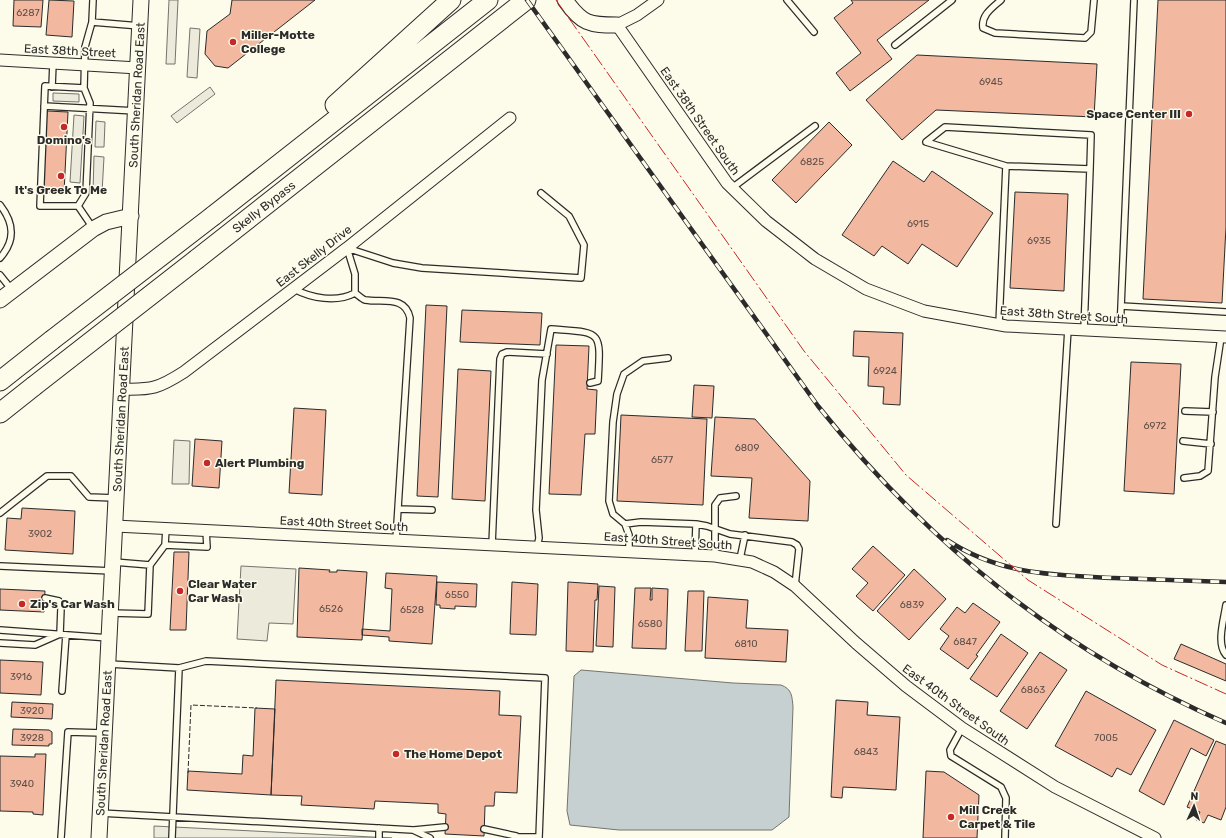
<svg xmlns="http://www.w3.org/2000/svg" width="1226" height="838" font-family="Rubik,sans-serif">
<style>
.parking{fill:#eceadb;stroke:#74746e}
.water{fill:#c7d0d0;stroke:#74746e}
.building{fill:#f2b8a0;stroke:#2b2b2b}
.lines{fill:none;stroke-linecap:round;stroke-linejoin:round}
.lane-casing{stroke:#2b2b2b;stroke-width:8}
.street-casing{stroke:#2b2b2b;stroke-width:13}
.secondary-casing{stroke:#2b2b2b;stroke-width:17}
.highway-casing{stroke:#2b2b2b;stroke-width:21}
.lane{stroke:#fdfbea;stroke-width:5.5}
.street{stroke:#fdfbea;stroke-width:11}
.secondary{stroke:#fdfbea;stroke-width:15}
.highway{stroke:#fdfbea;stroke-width:19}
.rail-casing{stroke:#2b2b2b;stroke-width:4.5}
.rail{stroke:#fdfbea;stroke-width:3;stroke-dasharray:9;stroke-linecap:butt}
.highway-bridge-casing{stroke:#2b2b2b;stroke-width:21;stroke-linecap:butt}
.highway-bridge{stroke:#fdfbea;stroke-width:19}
.fence{stroke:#2b2b2b;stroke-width:1;stroke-dasharray:5 2;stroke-linecap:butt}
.power{stroke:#c62828;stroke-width:1;stroke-dasharray:14 3 2 3;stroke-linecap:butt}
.poi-dot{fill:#c62828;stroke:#fdfbea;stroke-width:1.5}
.labels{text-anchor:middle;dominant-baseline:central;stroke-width:3;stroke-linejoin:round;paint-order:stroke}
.number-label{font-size:10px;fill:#5d4e48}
.poi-label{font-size:12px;font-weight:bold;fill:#2b2b2b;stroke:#fdfbea;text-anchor:start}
.street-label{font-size:12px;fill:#2b2b2b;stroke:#fdfbea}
</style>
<rect width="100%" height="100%" fill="#fdfbea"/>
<!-- parking -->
<path class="parking" d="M169,0H178L175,64H166Z
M190,28L200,29L197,78L187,77Z
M210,87L215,94L177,123L171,116Z
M53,93L79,94V102L53,101Z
M74,115L84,116L80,183L70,182Z
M96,121L105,122L104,147H95Z
M94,156L104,157L102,193H93Z
M174,440L190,441L189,484H172Z
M241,566L296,569L293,624L269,623L267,641L237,639Z
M154,826L392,838H154Z"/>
<!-- water -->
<path class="water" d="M581,670L733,683L781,685C792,689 792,696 793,707L789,817L772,830H619L570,825L567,811L574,676Z"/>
<!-- building -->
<path class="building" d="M14,0H43L41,27L13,26Z
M49,0L74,1L72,37L46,35Z
M232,0H315L228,68L215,66L205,54L207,31L230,14Z
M851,0H929L877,40L892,59L850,91L836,73L861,53L834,18L853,3Z
M1158,0H1226V227L1222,303L1143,299Z
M917,55L1097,64L1094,117L936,110L902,140L866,100Z
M47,111L68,112L64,193L42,192Z
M829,122L852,145L796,203L772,180Z
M893,161L924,182L932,171L993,213L957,267L922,244L908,264L882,246L874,256L842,235Z
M1015,192L1068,194L1064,291L1010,288Z
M426,305L447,306L438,497L417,496Z
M462,310L542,313L540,345L460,342Z
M854,331L903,333L900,405L883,404L884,387L868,386L869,357L853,356Z
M556,345L589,346L587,389L597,390L595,434H585L581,495L549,494Z
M1131,362L1181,364L1174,494L1124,491Z
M458,369L491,371L485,501L452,499Z
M694,385L714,386L712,418L692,417Z
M294,408L326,410L322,495L289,493Z
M621,415L707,419L703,505L617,501Z
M715,417L755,419L810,481L808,521L749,518L752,478L711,476Z
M195,439L222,441L219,488L192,486Z
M22,508L75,511L73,554L5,550L7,518L21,519Z
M873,546L905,575L873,611L856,596L868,583L852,569Z
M174,552H189L186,630H170Z
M299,568L330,570L329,572H337V570L367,572L362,640L297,637Z
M914,569L946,599L909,640L877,611Z
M386,573L437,576L432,644L389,641V637L362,635V629L390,631L392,589L385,588Z
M437,582L477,584L476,607L455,606V609L440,608V605H436Z
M512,582L538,584L536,635L510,634Z
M568,582L598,584L597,600H595L593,652L566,651Z
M599,586L615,587L613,647L596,646Z
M635,588H651L650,600H652V588L668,589L666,649L632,648Z
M0,589L45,591L44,612L0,610Z
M688,591H704L702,651H685Z
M708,597L748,600L746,628L788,630L786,662L705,658Z
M973,603L1000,622L976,655L978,656L968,669L940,649L949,636L940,629L957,607L965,613Z
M1001,634L1028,653L997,697L970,679Z
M1181,644L1226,664V681L1174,659Z
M1040,652L1067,670L1027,729L1000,711Z
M0,660L43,662L41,695L0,693Z
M276,680L500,691L499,715L521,716L517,793L495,792L494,806H485L484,836L445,834L446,814L438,813V804L375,801L374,809L301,805L302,796L271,795Z
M1086,691L1156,730L1131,775L1117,768L1112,777L1055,746Z
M836,700L868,702L867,715L900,717L896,790L843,787L842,798L831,797Z
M12,702L53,704L52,719L11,717Z
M255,708L275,709L271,795L187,790L188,771L242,774L243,755L253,756Z
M1174,720L1214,740L1206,756L1191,748L1164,805L1139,791Z
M13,729L49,730L52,732V744H49V746L12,745Z
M1216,741L1226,745V807L1221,820L1208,815L1204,823L1196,820L1200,812L1187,807Z
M35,754H46L43,815L33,814V812L0,811V756L35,757Z
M926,771L944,772L979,795L977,838H923Z"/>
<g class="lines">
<defs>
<path id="lane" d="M93,0L92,22L140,26
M787,0L814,32
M1001,0C992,8 981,15 983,28L995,33L1085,38L1091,32L1094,0
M895,45L952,0
M52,87L53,63
M84,88L45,86L40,206H78L86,193L90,103L84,88L85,47L92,22
M44,106L136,111
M1006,166L926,142L945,127L1091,135L1090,169
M732,188L815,126
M0,205C14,223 16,240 0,258
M78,206L93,228
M347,248L393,263L422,268L581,278L584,245L569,216L541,193
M0,275L12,290
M294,289C311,298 336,303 355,293V274L347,248
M355,293C358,295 362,299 365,300C383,303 405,295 410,318L396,540
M1121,306L1226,312
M999,324L1006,166L1090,169L1084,330
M1120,331L1134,0
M1185,411L1213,412
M1183,441L1211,444
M1184,478L1200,476L1208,471L1215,377L1221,337
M398,509L432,510
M0,513L47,476H71L89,497L115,498
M625,524L641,522L696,524L695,555
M696,524L707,526L730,534L792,542L797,545L799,549L795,586
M1056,524L1068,329
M166,528L165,545L207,547L206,530
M492,545L500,359L502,354L507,352L547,354
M537,547L539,538L536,510L542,380L551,329C602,333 601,329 598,381L590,383
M629,552V535L625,524L613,514L609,501L613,422L617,394L624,374L643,361L668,358
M715,556V505L720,498L736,496
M740,559L745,535
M114,562L150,565
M0,566L112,571
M1226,605C1224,619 1216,644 1226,655
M111,613L148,614L150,565L165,545
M0,630L109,638
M0,643L35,645L60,634L61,608L59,601L45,598
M109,664L179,668L206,661L545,678L539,838
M62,691L66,635
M962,728L950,750L951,756L1001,787L1006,798L1005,838
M100,813L413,830L430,838
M484,829L516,836
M414,830L445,827
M514,837H539
M61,838L68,732L103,733
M172,838L179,668
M379,838V828"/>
<path id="street" d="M658,0L637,15L617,25L727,183L766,221L815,259L866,289L924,311L1006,326L1226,337
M0,60L138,68
M122,389C152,390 159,388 184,372L347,248L510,118
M115,526L715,556L752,562L774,572L795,586L856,643L906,686L962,728L1055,787L1155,838"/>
<path id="secondary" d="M565,0C582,24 589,25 617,25
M0,300L93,229L106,222L131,216
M99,838L141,0"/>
<path id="highway" d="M335,105L451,0
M213,216L488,0
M197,259L526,0
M0,381L52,340
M0,413L34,386"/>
</defs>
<!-- lane casing -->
<use href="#lane" class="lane-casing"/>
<!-- street casing -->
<use href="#street" class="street-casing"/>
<!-- secondary casing -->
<use href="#secondary" class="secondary-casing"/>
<!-- highway casing -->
<use href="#highway" class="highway-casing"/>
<!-- lane -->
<use href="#lane" class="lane"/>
<!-- street -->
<use href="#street" class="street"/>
<!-- secondary -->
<use href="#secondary" class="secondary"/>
<!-- highway -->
<use href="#highway" class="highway"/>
<defs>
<path id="rail" d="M527,0L818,406C930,546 1061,651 1226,723
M947,540C1000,575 1053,575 1114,578C1151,579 1189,581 1226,582"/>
</defs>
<!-- rail casing -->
<use href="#rail" class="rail-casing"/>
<!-- rail -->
<use href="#rail" class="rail"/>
<defs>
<path id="highway-bridge" d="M52,340L213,216
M34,386L197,259"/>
</defs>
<!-- highway-bridge casing -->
<use href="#highway-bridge" class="highway-bridge-casing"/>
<!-- highway-bridge -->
<use href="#highway-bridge" class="highway-bridge"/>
<!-- fence -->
<path class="fence" d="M188,773L191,705L257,708"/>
<!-- power -->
<path class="power" d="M556,0L804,351L906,475L1028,580L1162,665L1226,694"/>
</g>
<!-- markers -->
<g class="poi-dot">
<circle cx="233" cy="42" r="4"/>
<circle cx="1189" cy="114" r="4"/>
<circle cx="64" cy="127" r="4"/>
<circle cx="61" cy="176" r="4"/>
<circle cx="207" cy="463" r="4"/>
<circle cx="180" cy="591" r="4"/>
<circle cx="22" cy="604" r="4"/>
<circle cx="396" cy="754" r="4"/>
<circle cx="951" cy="817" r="4"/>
</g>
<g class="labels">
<!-- number labels -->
<g class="number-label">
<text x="28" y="13">6287</text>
<text x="991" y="82">6945</text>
<text x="812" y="162">6825</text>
<text x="918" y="224">6915</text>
<text x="1039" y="241">6935</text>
<text x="885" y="371">6924</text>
<text x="1155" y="426">6972</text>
<text x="747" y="448">6809</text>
<text x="662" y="460">6577</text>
<text x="40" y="534">3902</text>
<text x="457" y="595">6550</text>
<text x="912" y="605">6839</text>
<text x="331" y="609">6526</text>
<text x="412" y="610">6528</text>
<text x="650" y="624">6580</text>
<text x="965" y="642">6847</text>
<text x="746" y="644">6810</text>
<text x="21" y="677">3916</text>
<text x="1033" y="690">6863</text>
<text x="32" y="711">3920</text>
<text x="32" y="738">3928</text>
<text x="1106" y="738">7005</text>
<text x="866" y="752">6843</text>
<text x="22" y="784">3940</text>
</g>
<!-- poi labels -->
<g class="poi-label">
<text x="241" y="35">Miller-Motte<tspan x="241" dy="14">College</tspan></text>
<text x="1181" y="114" text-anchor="end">Space Center III</text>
<text x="64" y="140" text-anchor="middle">Domino's</text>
<text x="61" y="190" text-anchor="middle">It's Greek To Me</text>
<text x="215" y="463">Alert Plumbing</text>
<text x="188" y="584">Clear Water<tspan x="188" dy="14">Car Wash</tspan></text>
<text x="30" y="604">Zip's Car Wash</text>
<text x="404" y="754">The Home Depot</text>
<text x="959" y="810">Mill Creek<tspan x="959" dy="14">Carpet &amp; Tile</tspan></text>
</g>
<!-- street labels -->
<g class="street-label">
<text transform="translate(70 51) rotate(3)">East 38th Street</text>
<text transform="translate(137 95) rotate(-87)">South Sheridan Road East</text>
<text transform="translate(700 121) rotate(55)">East 38th Street South</text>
<text transform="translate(264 207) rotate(-38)">Skelly Bypass</text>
<text transform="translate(314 256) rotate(-38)">East Skelly Drive</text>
<text transform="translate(1064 315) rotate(4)">East 38th Street South</text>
<text transform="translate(121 419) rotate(-87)">South Sheridan Road East</text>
<text transform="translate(344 524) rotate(3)">East 40th Street South</text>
<text transform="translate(668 541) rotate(4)">East 40th Street South</text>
<text transform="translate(956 705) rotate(36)">East 40th Street South</text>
<text transform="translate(104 743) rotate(-87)">South Sheridan Road East</text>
</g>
</g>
<!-- north arrow -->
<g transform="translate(1194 806) rotate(3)" stroke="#fdfbea" stroke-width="3" paint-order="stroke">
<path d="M0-3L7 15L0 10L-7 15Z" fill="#2b2b2b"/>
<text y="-6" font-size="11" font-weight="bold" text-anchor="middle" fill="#2b2b2b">N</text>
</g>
</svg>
